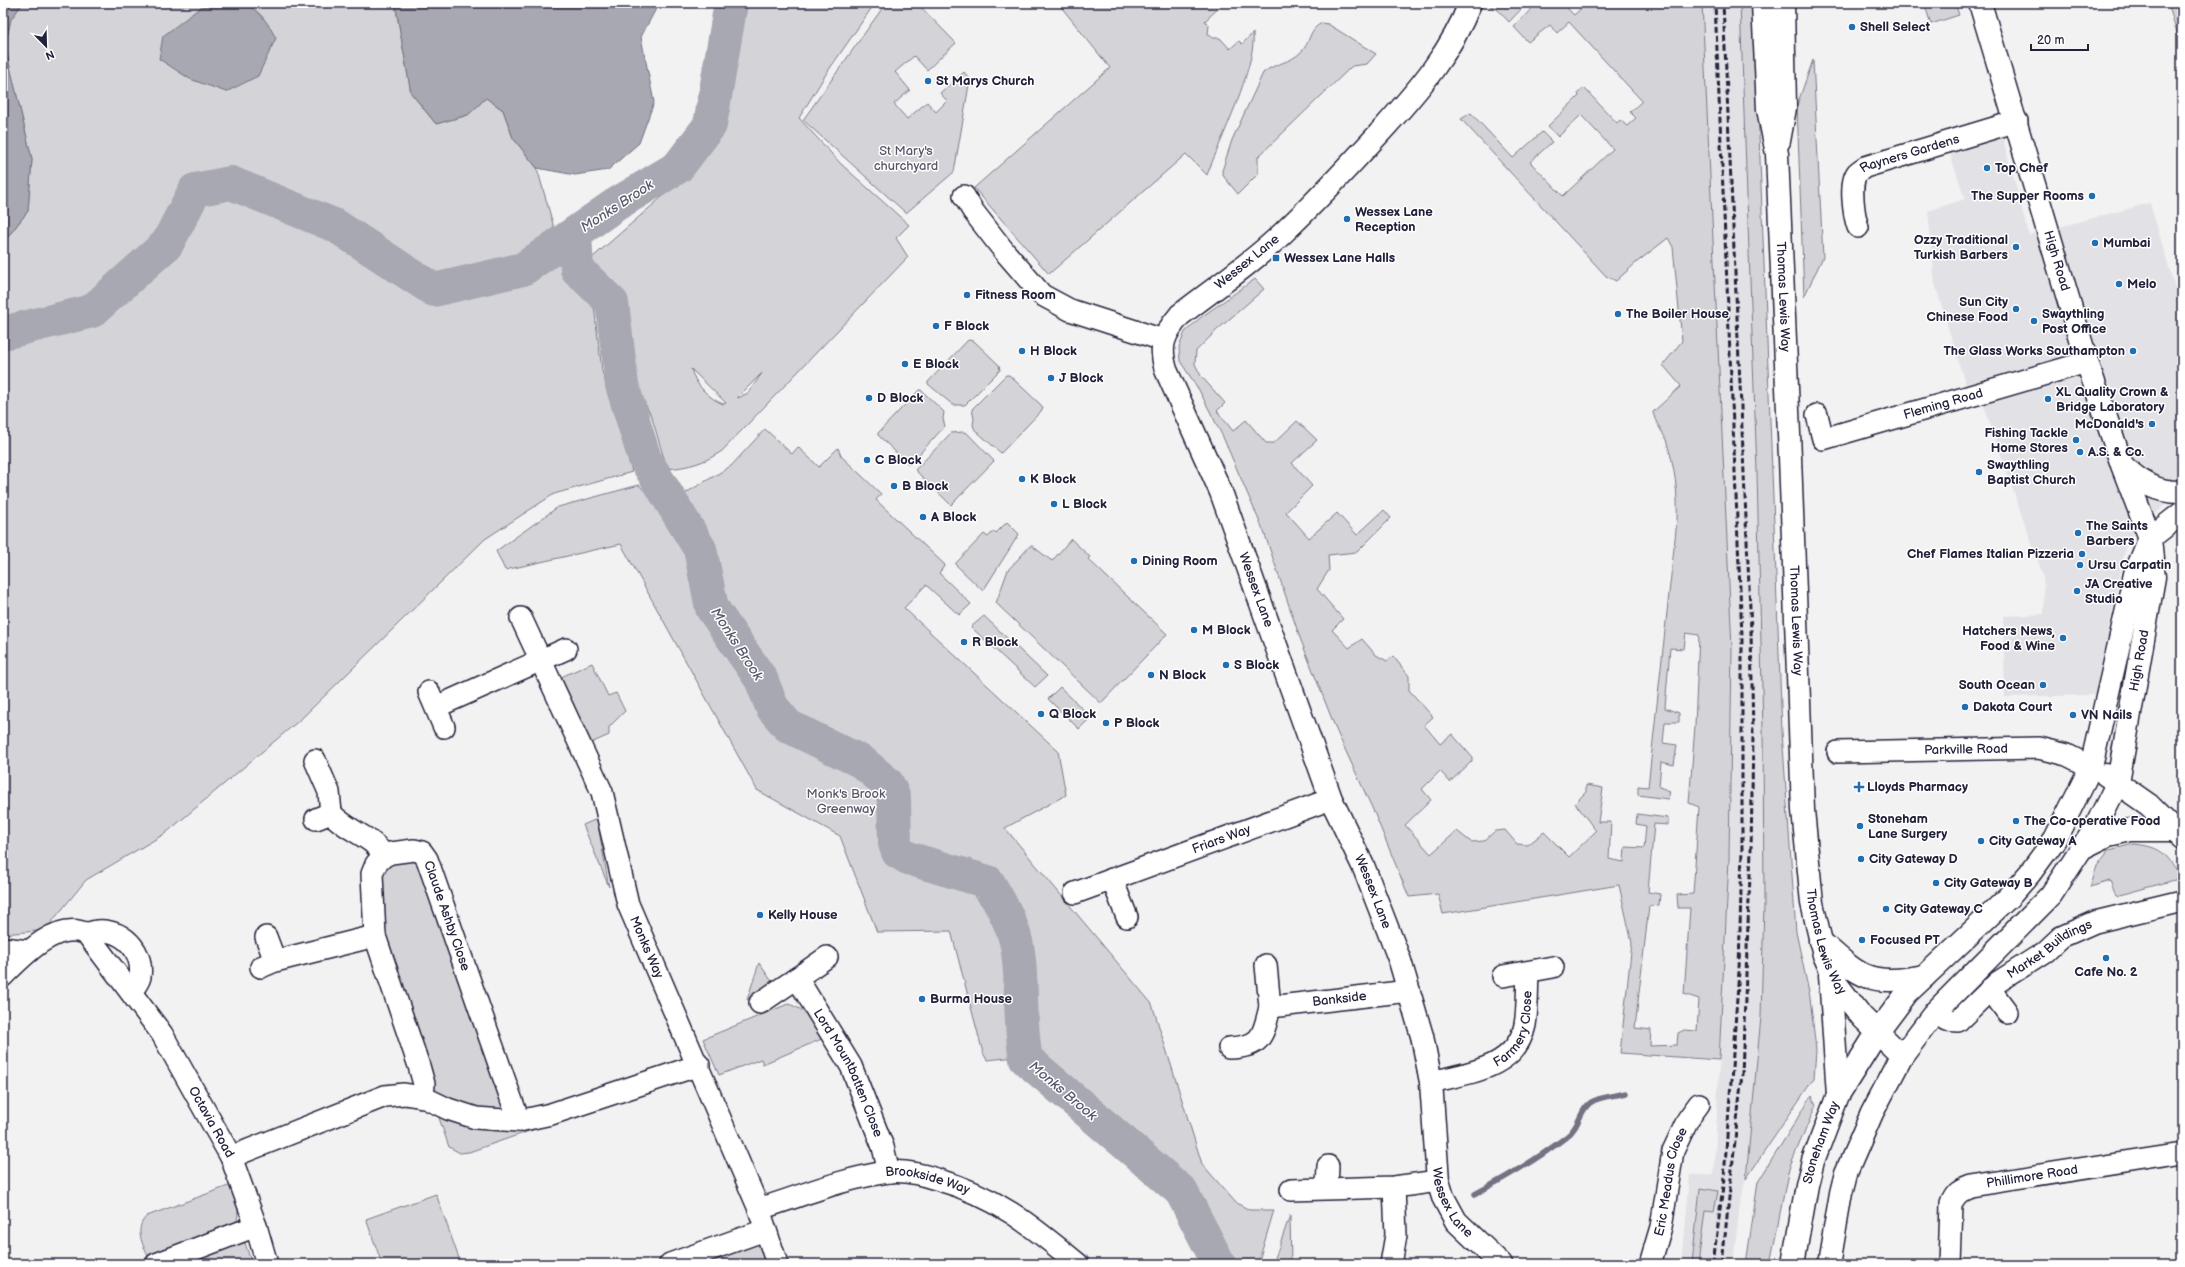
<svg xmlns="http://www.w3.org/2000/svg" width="2185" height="1267" font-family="'Balsamiq Sans',sans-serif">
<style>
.built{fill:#e2e2e6}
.green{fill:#d3d3d8;stroke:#7a7a8a;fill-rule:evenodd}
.water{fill:#a8a8b2;stroke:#727282}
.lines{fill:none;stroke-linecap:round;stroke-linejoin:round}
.stream{stroke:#727282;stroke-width:5.5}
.river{stroke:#a8a8b2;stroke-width:34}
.minor-casing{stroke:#22223b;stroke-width:24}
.tertiary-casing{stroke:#22223b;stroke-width:25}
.primary-casing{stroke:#22223b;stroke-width:25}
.minor{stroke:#fff;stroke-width:21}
.tertiary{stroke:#fff;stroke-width:22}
.primary{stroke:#fff;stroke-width:22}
.rail{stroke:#22223b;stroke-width:3;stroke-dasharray:6 3;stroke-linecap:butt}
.poi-dot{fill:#1f6fb2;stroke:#fff;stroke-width:1.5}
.labels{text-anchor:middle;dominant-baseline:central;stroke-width:3;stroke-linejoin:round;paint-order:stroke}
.poi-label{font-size:13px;font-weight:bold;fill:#22223b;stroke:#fff;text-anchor:start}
.park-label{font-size:13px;fill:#57576a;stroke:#fff}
.street-label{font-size:13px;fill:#22223b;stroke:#fff}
.water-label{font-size:14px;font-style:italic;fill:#58586b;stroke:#fff}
</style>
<rect width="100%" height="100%" fill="#f2f2f3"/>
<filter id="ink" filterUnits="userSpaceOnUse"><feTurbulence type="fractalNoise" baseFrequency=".025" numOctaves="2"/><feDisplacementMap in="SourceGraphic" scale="8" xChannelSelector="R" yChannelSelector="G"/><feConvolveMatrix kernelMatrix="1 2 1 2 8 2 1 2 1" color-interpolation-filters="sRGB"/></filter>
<g filter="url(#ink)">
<!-- built -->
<path class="built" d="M1702,3H1740L1757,472L1763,731L1764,904L1761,1016L1746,1179L1741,1196L1733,1264H1682L1690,1175L1714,1174L1729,859L1731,752L1732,648Z
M2002,135L2029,235L2150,203L2176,291L2182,290V489L2127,540L2095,695L2005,697L2003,616L2044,614L2043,576L1984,406L1966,386L1935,284L1928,211L1965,199L1949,151Z"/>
<!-- green -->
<path class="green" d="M23,3H395L411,93L436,124L468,115L486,98L503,110L513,138L537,168L570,284L594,306L602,371L632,472L554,494L485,539L302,718L166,833L86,880L50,924L37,931L3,934V243L28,211L32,159L5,46L11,19Z
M745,3H875L826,74L799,118L841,164L909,225L896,238L908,257L722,451C704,463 689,467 667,469L652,418L639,391L625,313L585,264L679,182L711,147L729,98L732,64L741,33ZM691,369L726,403L723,404C708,398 695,384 691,369ZM762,373L748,393L738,398V397Z
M886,3H917L956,43L927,70L914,56L895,72L910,90L894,104L907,119L927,102L936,112L947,101L940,93L964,72L970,79L954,172L906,213L803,120Z
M1058,3H1224L1205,21L1209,25L1208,34L1213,38H1220L1230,49L1239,41L1242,44L1253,33C1257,65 1219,143 1207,175L1186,154L1049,274L974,188L1110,68Z
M1491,3H1527L1509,22L1497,9L1490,6Z
M1537,3H1562L1574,15L1587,3H1702L1732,648L1729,859L1719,1060L1620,1053L1632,943L1619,885L1443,914L1438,894L1409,897L1374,812L1337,732L1300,638L1264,532L1223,437L1199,390L1180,361L1179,347L1185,332L1200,318L1255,279L1264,289L1217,330L1196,351L1195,364L1201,376L1225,403L1217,411L1233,431L1246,420L1266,443H1274L1297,421L1317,440L1292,463L1312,486L1286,512L1309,538L1337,513L1357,535L1384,510L1391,518L1357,552L1328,555L1329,570L1317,589L1343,619L1332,630L1349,648L1362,639L1376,655L1387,661L1393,656L1409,676V690L1433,717L1424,725L1440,744L1452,734L1472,757V761L1450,782L1440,771L1422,789L1431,800L1405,825L1431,854L1457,831L1471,842L1484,841L1495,831L1505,830L1517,844L1528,845L1544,832L1569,857L1596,831L1575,803L1586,792V785L1603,788L1598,822H1611L1609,859L1624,862L1625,847L1644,848L1646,826L1636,824L1637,814L1668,818V825L1654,824L1648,892L1660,894L1659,905L1649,906L1635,1028L1651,1030L1650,1046L1677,1045L1678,1033L1684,1030L1697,1031L1699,999L1684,994L1690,908H1678L1677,895L1693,894L1699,807L1689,803L1695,726L1699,635L1686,633L1684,649L1670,648L1665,708L1679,713V722H1665L1663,743L1677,745L1674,765L1661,762L1659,787L1670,791L1668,799L1638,795V786L1648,787L1677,520C1678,493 1675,466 1666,440C1662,430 1655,423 1653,412L1681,386L1663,365L1682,341L1673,247L1668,238L1637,262L1616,281L1606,276L1461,119L1471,113L1513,158L1542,132L1552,142L1530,162L1563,196L1613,149L1581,115L1558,137L1548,126L1579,96L1578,93L1584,88L1617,123L1620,120L1627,126L1636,118L1630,112L1642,101L1569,22L1557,33L1550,25L1528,42L1514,27Z
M1740,3H1754L1782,732L1796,932L1810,997L1816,1050L1814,1078L1746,1179L1761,1016L1764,904L1763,731L1757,472Z
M1924,3H1955L1959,15L1931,24Z
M2168,3H2182V49Z
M1322,23L1328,24L1376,54L1367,64L1352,66L1258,157V174L1238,194L1224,177L1222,171L1232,140L1263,73C1274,63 1291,63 1301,52C1311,43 1308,29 1322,23Z
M1813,60L1823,257L1804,297L1797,105Z
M968,340L974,341L999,365L1000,370L965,405H953L928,384V382Z
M1006,375H1009L1041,405L1043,409L1001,453L975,430L973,425L974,419L972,409Z
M919,390H921L944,412L943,419L945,426L910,464H908L878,435V433Z
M765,429L792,454L798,447L819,467L838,448L841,456L881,494L876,500L945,565L939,573L971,604L959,615L926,585L904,608L1058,751L1066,795L1005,828L1152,1004L1202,1164L1236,1203L1250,1210H1274L1258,1264H1237L1213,1229L1192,1187L1037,1050L1032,1038V1012L1024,949L1015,919L1005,898L992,878L941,858L906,849L902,843L904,790L896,776L867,753L796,717L780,699L772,674L720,604L715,568L702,530L679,497L731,466Z
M963,432L967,433L994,461L951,505L915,470L951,433Z
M639,485L662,510L688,553L702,615L750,683L765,712L782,733L796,741L836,763L855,767L875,781L885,802L889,828L888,841L889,850L895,861L923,873L959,882L973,893L997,925L1004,942L1010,980L1016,1057L987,1060L983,1053L951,931L877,932L840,836L757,790L621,544L505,570L496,551L558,507Z
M1007,522L1019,534L983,591L955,564L984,534L988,537L994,531L996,533Z
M1071,539L1090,557L1088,559L1167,634L1101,703L996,603L1008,570L1031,545L1052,561Z
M984,616L1047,676L1035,687L971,627Z
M592,663L608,696L616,693L625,711L609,727V735L591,743L561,677Z
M1060,687L1091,717L1079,729L1048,699Z
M597,819L609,887L583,825Z
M2134,844C2164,847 2166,855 2182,878L2116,896L2110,881L2090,887L2097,866L2109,850Z
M418,857L507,1106L503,1112L497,1114L451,1102L435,1092L384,947L380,868L386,861Z
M759,963L773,983L747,1000Z
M788,1004C808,1010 813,1021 824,1038L763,1064L761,1059L719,1075L703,1039Z
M1812,1095L1816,1105L1789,1168L1770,1264H1746L1758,1182Z
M437,1112L547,1125L469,1152L460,1153L449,1147Z
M231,1185C235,1199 241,1210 236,1224L149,1259C143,1244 133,1229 147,1216Z
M1700,1188L1718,1191L1714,1212L1705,1211L1698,1264H1692Z
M436,1194L461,1264H382L366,1219Z
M1290,1215L1291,1264H1273Z
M239,1242L245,1243L252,1264H181Z
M759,1243L770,1264H692Z"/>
<!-- water -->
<path class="water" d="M3,3H23L11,19L5,46L32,159L28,211L3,243Z
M226,3C256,3 263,15 276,38L258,76L226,92L190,79L159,59L163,36L201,7Z
M395,3H659L641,37L654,102L639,143L608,170L575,175L537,168L513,138L503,110L486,98L468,115L436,124L411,93Z"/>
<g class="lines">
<!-- stream -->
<path class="stream" d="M1475,1194C1507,1177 1538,1159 1566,1137C1580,1127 1579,1111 1590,1103C1599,1096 1616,1096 1626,1093"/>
<!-- river -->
<path class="river" d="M731,3L710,125L678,167L615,205L575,233L577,269L612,303L622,385L645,459L700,549L712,608L761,679L772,707L788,726L862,762L887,783L894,798L895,844L898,852L908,858L988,882C1001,904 1015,927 1018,952C1023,988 1019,1024 1026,1059L1181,1191L1219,1264
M3,333L92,311L167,244L195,190L231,183L336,226L434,290L523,269L575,233"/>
<defs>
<g id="minor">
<path d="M964,196L973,211L1004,251L1042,295L1070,310L1163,340"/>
<path id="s1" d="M1858,227C1854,216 1849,183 1857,173C1859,171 1862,169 1865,167L2017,121"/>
<path id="s2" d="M1817,415L1823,439L2087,362"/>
<path id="s3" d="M521,618L602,792L628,904L759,1209L777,1264"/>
<path d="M429,692L444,727"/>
<path d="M436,707L566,649"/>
<path id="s4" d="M1838,752L2039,748L2067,755L2091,767"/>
<path d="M315,760L329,792L331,813L316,819"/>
<path d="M331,813C346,831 373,836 384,856"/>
<path d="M1112,879L1127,917"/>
<path id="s5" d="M1075,893L1331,799"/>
<path d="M87,934C114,922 145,946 140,977C139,982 134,988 131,992"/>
<path d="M266,937L275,961"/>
<path d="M3,948L29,951"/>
<path id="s6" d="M1266,965L1270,1007L1409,991"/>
<path d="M261,967L275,961L375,936"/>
<path id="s7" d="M3,976C22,957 57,919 87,934L162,1034L231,1157L256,1226L267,1264"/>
<path d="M1503,976L1553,967"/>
<path d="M797,978L827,957"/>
<path d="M1990,989L2007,1012"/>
<path id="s8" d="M760,1003L797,978L851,1066L883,1147L889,1172"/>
<path id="s9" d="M1936,1011L1946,1020L1958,1021L1998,982L2045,952L2061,937L2095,922L2182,901"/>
<path d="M1229,1048C1262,1047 1263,1036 1270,1007"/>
<path id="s10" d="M1431,1082C1467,1073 1516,1069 1525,1025C1528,1008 1527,989 1528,972"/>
<path id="s11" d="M423,1097L424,1084L419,1066L375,936L372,874L376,864L384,856L391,853L414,850L422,852L427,859L519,1121"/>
<path d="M231,1157L385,1096L404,1094L423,1097L448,1109L476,1118L519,1121L551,1114L699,1065"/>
<path d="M1327,1188L1328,1166"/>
<path d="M1291,1190L1394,1187L1438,1181"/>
<path id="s12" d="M759,1209C801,1196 844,1178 888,1172C903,1170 921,1174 936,1179C996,1196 1031,1225 1078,1264"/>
<path d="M156,1264L256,1226"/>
<path d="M670,1264L765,1230"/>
<path d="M1391,1264L1396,1235L1394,1187"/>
<path id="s13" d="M1650,1264L1661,1227L1673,1151L1688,1119L1699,1104"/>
<path id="s14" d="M1949,1264L1951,1204C1955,1193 1960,1190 1971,1186L2182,1153"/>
</g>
<g id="tertiary">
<path id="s15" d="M1470,3C1452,51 1419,89 1385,127C1352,163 1319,199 1284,232C1252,263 1215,288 1180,315C1163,335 1159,346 1166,370L1221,492L1331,799L1364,868L1400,961L1422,1036L1431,1082L1438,1181L1443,1197L1456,1221L1501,1264"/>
<path id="s16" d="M1980,3L2087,362L2122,465L2150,538"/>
<path d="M2123,466C2140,482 2157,493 2182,492"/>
</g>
<g id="primary">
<path id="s17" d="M1763,3L1768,109L1777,154L1790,457L1803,810L1812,903L1824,955L1838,986L1862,1017L1902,1056"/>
<path d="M1779,141L1785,108L1783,3"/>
<path d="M2106,775L2149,805L2182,838"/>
<path d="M2082,848L2108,835L2131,830H2174"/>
<path d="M1820,941C1862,978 1867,986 1925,976"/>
<path d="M1830,975L1838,1095"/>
<path id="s18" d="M1793,1264L1807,1185L1813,1161L1838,1095L1877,1033L1907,993L2009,897L2030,873L2055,839L2091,767L2135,574L2150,538L2182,513"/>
<path id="s19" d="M1829,1264L1841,1193L1846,1173L1872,1113L1902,1056L1936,1011L2051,895L2096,826L2118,782L2154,577L2150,540"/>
</g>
</defs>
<!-- minor casing -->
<use href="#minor" class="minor-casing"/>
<!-- tertiary casing -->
<use href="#tertiary" class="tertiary-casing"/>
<!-- primary casing -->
<use href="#primary" class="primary-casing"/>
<!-- minor -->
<use href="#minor" class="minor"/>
<!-- tertiary -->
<use href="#tertiary" class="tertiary"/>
<!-- primary -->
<use href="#primary" class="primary"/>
<!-- rail -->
<path class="rail" d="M1713,1264L1724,1178L1739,971L1742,848V636L1715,3
M1722,1264L1742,1074L1751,850L1753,736L1751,631L1723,3"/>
</g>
</g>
<!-- markers -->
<g class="poi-dot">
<circle cx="1852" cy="27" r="4"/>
<circle cx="928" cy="81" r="4"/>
<circle cx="1987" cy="168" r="4"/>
<circle cx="2092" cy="196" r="4"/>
<circle cx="1347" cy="219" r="4"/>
<circle cx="2095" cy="243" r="4"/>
<circle cx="2016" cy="247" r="4"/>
<rect x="1272" y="254" width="8" height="8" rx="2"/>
<circle cx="2119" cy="284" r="4"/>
<circle cx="967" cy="295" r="4"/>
<circle cx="2016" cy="309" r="4"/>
<circle cx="1618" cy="314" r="4"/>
<circle cx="2034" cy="321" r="4"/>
<circle cx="936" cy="326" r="4"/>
<circle cx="1022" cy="351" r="4"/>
<circle cx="2133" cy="351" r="4"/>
<circle cx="905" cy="364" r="4"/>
<circle cx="1051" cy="378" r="4"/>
<circle cx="869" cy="398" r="4"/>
<circle cx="2048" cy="399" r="4"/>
<circle cx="2152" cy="424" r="4"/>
<circle cx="2076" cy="440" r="4"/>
<circle cx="2080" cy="452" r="4"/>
<circle cx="867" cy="460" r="4"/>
<circle cx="1979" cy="472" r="4"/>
<circle cx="1022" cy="479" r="4"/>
<circle cx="894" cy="486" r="4"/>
<circle cx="1054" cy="504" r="4"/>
<circle cx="923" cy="517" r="4"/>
<circle cx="2078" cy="533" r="4"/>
<circle cx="2082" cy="554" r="4"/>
<circle cx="1134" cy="561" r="4"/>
<circle cx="2080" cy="565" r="4"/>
<circle cx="2077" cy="591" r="4"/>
<circle cx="1194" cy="630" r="4"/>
<circle cx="2063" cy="638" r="4"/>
<circle cx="964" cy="642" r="4"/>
<circle cx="1226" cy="665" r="4"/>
<circle cx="1151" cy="675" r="4"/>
<circle cx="2043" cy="685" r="4"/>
<circle cx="1965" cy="707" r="4"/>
<circle cx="1041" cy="714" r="4"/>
<circle cx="2073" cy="715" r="4"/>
<circle cx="1106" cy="723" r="4"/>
<path d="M1857 781h4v4h4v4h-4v4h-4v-4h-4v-4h4z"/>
<circle cx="2016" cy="821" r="4"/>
<circle cx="1860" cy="826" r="4"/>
<circle cx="1981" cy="841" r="4"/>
<circle cx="1861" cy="859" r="4"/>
<circle cx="1936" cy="883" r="4"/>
<circle cx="1886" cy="909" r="4"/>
<circle cx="760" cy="915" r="4"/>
<circle cx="1862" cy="940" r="4"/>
<circle cx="2106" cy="958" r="4"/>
<circle cx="922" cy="999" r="4"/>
</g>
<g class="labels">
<!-- poi labels -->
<g class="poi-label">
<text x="1860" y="27">Shell Select</text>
<text x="936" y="81">St Marys Church</text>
<text x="1995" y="168">Top Chef</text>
<text x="2084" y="196" text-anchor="end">The Supper Rooms</text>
<text x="1355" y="212">Wessex Lane<tspan x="1355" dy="15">Reception</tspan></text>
<text x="2008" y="240" text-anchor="end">Ozzy Traditional<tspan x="2008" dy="15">Turkish Barbers</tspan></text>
<text x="2103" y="243">Mumbai</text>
<text x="1284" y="258">Wessex Lane Halls</text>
<text x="2127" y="284">Melo</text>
<text x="975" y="295">Fitness Room</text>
<text x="2008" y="302" text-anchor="end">Sun City<tspan x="2008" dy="15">Chinese Food</tspan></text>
<text x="1626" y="314">The Boiler House</text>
<text x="2042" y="314">Swaythling<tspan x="2042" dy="15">Post Office</tspan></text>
<text x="944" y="326">F Block</text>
<text x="1030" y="351">H Block</text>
<text x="2125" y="351" text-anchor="end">The Glass Works Southampton</text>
<text x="913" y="364">E Block</text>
<text x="1059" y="378">J Block</text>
<text x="2056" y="392">XL Quality Crown &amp;<tspan x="2056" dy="15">Bridge Laboratory</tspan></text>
<text x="877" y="398">D Block</text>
<text x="2144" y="424" text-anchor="end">McDonald's</text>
<text x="2068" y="433" text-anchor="end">Fishing Tackle<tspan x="2068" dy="15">Home Stores</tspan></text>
<text x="2088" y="452">A.S. &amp; Co.</text>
<text x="875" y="460">C Block</text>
<text x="1987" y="465">Swaythling<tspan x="1987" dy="15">Baptist Church</tspan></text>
<text x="1030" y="479">K Block</text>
<text x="902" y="486">B Block</text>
<text x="1062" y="504">L Block</text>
<text x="931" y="517">A Block</text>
<text x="2086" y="526">The Saints<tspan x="2086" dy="15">Barbers</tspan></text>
<text x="2074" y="554" text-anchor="end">Chef Flames Italian Pizzeria</text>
<text x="1142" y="561">Dining Room</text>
<text x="2088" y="565">Ursu Carpatin</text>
<text x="2085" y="584">JA Creative<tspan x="2085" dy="15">Studio</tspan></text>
<text x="1202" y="630">M Block</text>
<text x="2055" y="631" text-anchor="end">Hatchers News,<tspan x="2055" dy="15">Food &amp; Wine</tspan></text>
<text x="972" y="642">R Block</text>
<text x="1234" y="665">S Block</text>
<text x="1159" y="675">N Block</text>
<text x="2035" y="685" text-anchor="end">South Ocean</text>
<text x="1973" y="707">Dakota Court</text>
<text x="1049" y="714">Q Block</text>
<text x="2081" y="715">VN Nails</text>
<text x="1114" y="723">P Block</text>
<text x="1867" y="787">Lloyds Pharmacy</text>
<text x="1868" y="819">Stoneham<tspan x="1868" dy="15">Lane Surgery</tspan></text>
<text x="2024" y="821">The Co-operative Food</text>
<text x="1989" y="841">City Gateway A</text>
<text x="1869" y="859">City Gateway D</text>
<text x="1944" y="883">City Gateway B</text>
<text x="1894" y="909">City Gateway C</text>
<text x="768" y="915">Kelly House</text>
<text x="1870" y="940">Focused PT</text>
<text x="2106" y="972" text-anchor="middle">Cafe No. 2</text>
<text x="930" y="999">Burma House</text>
</g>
<!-- park labels -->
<g class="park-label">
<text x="906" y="151">St Mary's<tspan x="906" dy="15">churchyard</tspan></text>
<text x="846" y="794">Monk's Brook<tspan x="846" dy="15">Greenway</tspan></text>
</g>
<!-- street labels -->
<g class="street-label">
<text stroke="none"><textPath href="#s1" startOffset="112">Rayners Gardens</textPath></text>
<text stroke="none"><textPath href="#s16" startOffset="269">High Road</textPath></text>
<text transform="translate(1247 262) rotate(-39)">Wessex Lane</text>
<text stroke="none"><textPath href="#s17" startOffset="295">Thomas Lewis Way</textPath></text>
<text stroke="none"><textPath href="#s2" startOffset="150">Fleming Road</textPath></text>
<text stroke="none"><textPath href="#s15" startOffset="728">Wessex Lane</textPath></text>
<text stroke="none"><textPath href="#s17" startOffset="619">Thomas Lewis Way</textPath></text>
<text stroke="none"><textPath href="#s19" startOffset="697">High Road</textPath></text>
<text stroke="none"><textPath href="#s4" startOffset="128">Parkville Road</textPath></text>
<text stroke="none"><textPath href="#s5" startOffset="156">Friars Way</textPath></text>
<text stroke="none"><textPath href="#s15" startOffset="1052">Wessex Lane</textPath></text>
<text stroke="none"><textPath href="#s11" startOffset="361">Claude Ashby Close</textPath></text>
<text stroke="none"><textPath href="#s17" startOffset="943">Thomas Lewis Way</textPath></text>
<text stroke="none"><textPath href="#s3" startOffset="354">Monks Way</textPath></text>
<text stroke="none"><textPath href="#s9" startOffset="143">Market Buildings</textPath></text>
<text stroke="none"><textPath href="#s6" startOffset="112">Bankside</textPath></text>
<text stroke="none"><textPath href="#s10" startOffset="109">Farmery Close</textPath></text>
<text stroke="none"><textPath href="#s8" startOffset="153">Lord Mountbatten Close</textPath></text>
<text stroke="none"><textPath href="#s7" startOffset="326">Octavia Road</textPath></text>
<text stroke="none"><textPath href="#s18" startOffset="125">Stoneham Way</textPath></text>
<text stroke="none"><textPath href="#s14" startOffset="150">Phillimore Road</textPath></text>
<text stroke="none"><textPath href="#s13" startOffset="85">Eric Meadus Close</textPath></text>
<text stroke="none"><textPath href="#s12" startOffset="175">Brookside Way</textPath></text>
<text stroke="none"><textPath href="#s15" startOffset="1376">Wessex Lane</textPath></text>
</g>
<!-- water labels -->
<g class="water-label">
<text transform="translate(617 206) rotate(-33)">Monks Brook</text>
<text transform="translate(737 644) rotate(57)">Monks Brook</text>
<text transform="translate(1063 1091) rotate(40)">Monks Brook</text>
</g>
</g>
<!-- margin -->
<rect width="2185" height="1267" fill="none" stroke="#fff" stroke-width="16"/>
<rect x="8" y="8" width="2169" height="1251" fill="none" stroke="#22223b" stroke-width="1.5" filter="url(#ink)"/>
<!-- north arrow -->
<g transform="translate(46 46) rotate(157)" stroke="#ffffff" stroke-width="3" paint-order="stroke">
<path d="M0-3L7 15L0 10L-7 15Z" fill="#22223b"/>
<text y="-6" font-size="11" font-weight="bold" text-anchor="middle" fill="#22223b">N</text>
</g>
<!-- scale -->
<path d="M2031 44v6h57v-6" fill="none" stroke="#22223b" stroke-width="2"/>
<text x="2037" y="44" font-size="12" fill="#22223b" stroke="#ffffff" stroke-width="3" paint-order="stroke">20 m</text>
</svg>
